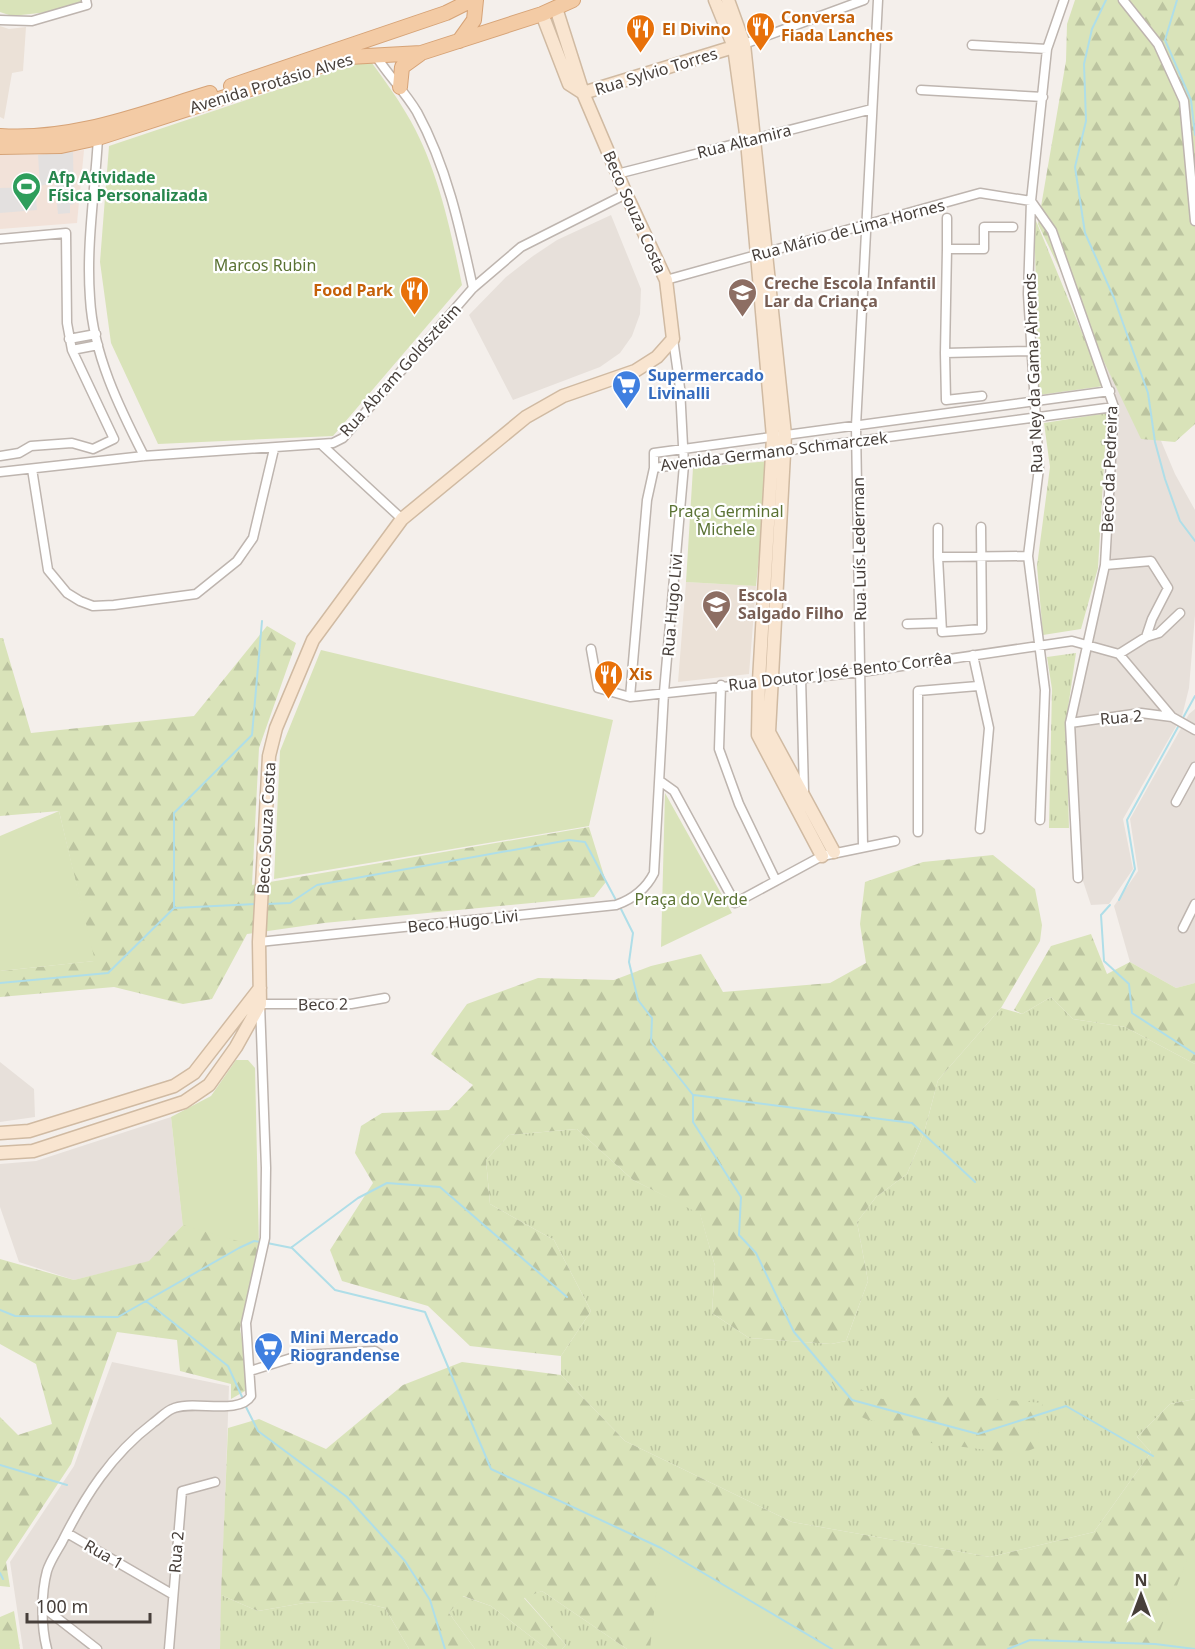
<svg xmlns="http://www.w3.org/2000/svg" width="1195" height="1649" font-family="'Noto Sans',sans-serif">
<style>
.residential{fill:#e7e0da}
.commercial{fill:#f2e2d9}
.education{fill:#ebe1d7}
.grass{fill:url(#grass-tufts)}
.forest{fill:url(#forest-firs)}
.park{fill:#d9e3b9}
.parking{fill:#e3e0df}
.lines{fill:none;stroke-linecap:round;stroke-linejoin:round}
.stream{stroke:#afdee8;stroke-width:2}
.street-casing{stroke:#beb5af;stroke-width:11}
.secondary-casing{stroke:#d0baa2;stroke-width:15}
.primary-casing{stroke:#d6a377;stroke-width:16}
.street{stroke:#fff;stroke-width:8}
.secondary{stroke:#f9e5d0;stroke-width:12}
.primary{stroke:#f3cba5;stroke-width:14}
.labels{text-anchor:middle;dominant-baseline:central;stroke-width:4.5;stroke-linejoin:round;paint-order:stroke}
.food-label{font-size:16px;font-weight:bold;fill:#c56008;stroke:#fff;text-anchor:start}
.street-label{font-size:16px;fill:#473f3a;stroke:#fff}
.leisure-label{font-size:16px;font-weight:bold;fill:#27864d;stroke:#fff;text-anchor:start}
.park-label{font-size:16px;fill:#5a7233;stroke:#fff}
.education-label{font-size:16px;font-weight:bold;fill:#785e54;stroke:#fff;text-anchor:start}
.shop-label{font-size:16px;font-weight:bold;fill:#366cbe;stroke:#fff;text-anchor:start}
</style>
<defs>
<pattern id="grass-tufts" width="24" height="20" patternUnits="userSpaceOnUse" patternTransform="scale(1.5)"><rect width="24" height="20" fill="#d9e3b9"/><path d="M3 7l-1-3M5 7V3M7 7l1-3M15 17l-1-3M17 17v-4M19 17l1-3" fill="none" stroke="#bcc4a0"/></pattern>
<pattern id="forest-firs" width="22" height="20" patternUnits="userSpaceOnUse" patternTransform="scale(1.5)"><rect width="22" height="20" fill="#d9e3b9"/><path d="M5 1l3.5 6h-7zM16 11l3.5 6h-7z" fill="#bcc4a0"/></pattern>
</defs>
<rect width="100%" height="100%" fill="#f4efeb"/>
<!-- residential -->
<path class="residential" d="M611,215L641,289L640,314L632,336L620,353L600,367L513,400L469,315L506,277L533,256L557,240Z
M1095,341L1151,417L1175,474L1195,510V615L1189,688L1182,716L1123,819L1133,869L1109,904L1091,905L1082,878L1072,733L1109,561L1119,408Z
M1195,709V983L1176,988L1130,962L1114,906L1138,871L1130,819L1189,714Z
M0,1062L34,1089L35,1117L0,1122Z
M171,1117L183,1225L149,1262L74,1280L19,1262L0,1207V1164L36,1161Z
M112,1362L229,1386L220,1649H23L10,1562L74,1466Z"/>
<!-- commercial -->
<path class="commercial" d="M84,150L77,223L0,229V155H38Z"/>
<!-- education -->
<path class="education" d="M0,26L9,29L26,27L23,71L12,73L4,119L0,117Z
M686,582L756,586L749,674L678,682Z"/>
<!-- grass -->
<path class="grass" d="M1034,216L1104,386L1039,395Z
M1107,413L1098,568L1081,629L1043,635L1037,566L1050,467L1044,423Z
M1076,653L1066,722L1069,828H1049L1052,689L1047,657Z
M1051,997L1073,1019L1125,1027L1195,1064V1399L1170,1404L1137,1437L1151,1452L1094,1532L990,1557L792,1522L625,1441L561,1375V1356L591,1311L554,1240L490,1204L486,1160L509,1135L577,1129L633,1180L700,1213L715,1266L712,1313L749,1338L831,1344L846,1341L868,1281L857,1222L876,1197L907,1174L924,1133L938,1080L1001,1008L1022,1014Z
M542,1591L627,1649H562L566,1645L524,1597Z
M221,1595L258,1611L304,1603L351,1600L385,1608L409,1649H220Z
M462,1596L491,1606L547,1649H475L449,1613Z"/>
<!-- forest -->
<path class="forest" d="M1075,0H1195V424L1175,442L1141,439L1038,224L1066,61L1067,24Z
M267,626L296,643L259,748L252,885L589,827L606,882L594,897L324,923L247,934L212,999L183,1004L114,987L0,997V971L94,961L59,811L0,816V638H3L31,733L194,716Z
M993,855L1035,889L1042,925L1040,941L1001,1008L938,1080L924,1133L907,1174L876,1197L857,1222L868,1281L846,1341L831,1344L749,1338L712,1313L715,1266L700,1214L633,1180L577,1129L509,1135L486,1160L490,1204L554,1240L591,1311L561,1356L470,1346L428,1306L342,1281L330,1250L373,1183L355,1153L361,1126L382,1113L449,1110L473,1085L431,1054L467,1004L538,978L614,980L651,966L701,954L723,992L830,983L866,963L860,924L865,882L923,862Z
M1091,934L1107,974L1130,962L1176,988L1195,983V1064L1125,1027L1073,1019L1051,997L1022,1014L1014,1010L1051,946Z
M175,1150L259,1247L240,1329L248,1369L245,1391L231,1399V1384L180,1371L177,1340L117,1332L71,1464L6,1562L10,1587L0,1586V1417L18,1435L52,1424L36,1364L0,1344V1259L74,1280L149,1261L183,1225Z
M462,1362L561,1375L625,1441L792,1522L990,1557L1094,1532L1151,1452L1137,1437L1170,1404L1195,1399V1649H627L542,1591L524,1598L566,1645L562,1649H547L491,1606L463,1596L449,1613L475,1649H409L385,1608L351,1600L304,1603L258,1611L221,1595L228,1428L259,1419L326,1449L403,1385Z
M827,1374L882,1399L957,1396L1042,1403L1044,1412L1035,1448L1021,1454L915,1441L911,1429L866,1419L839,1406L838,1393Z
M14,1611L20,1649H0V1617Z"/>
<!-- park -->
<path class="park" d="M0,0H84L85,8L12,16L0,12Z
M369,59C382,77 395,94 406,113C437,164 450,227 462,285L333,436L158,444L111,343L100,262L109,146Z
M769,461L756,586L686,582L693,468Z
M321,650L613,720L589,826L274,879L280,751Z
M665,793L732,913L661,947Z
M59,811L95,961L0,971V836Z
M236,1060H248L255,1068L259,1247L183,1225L171,1117L211,1096Z
M1195,1538V1649H1008L1030,1640L1155,1644Z
M661,1548L832,1649H650Z"/>
<!-- parking -->
<path class="parking" d="M73,151L74,204L70,205V213L58,214L55,182L40,186L38,155Z
M35,187L37,210L0,213V188Z"/>
<g class="lines">
<!-- stream -->
<path class="stream" d="M1106,0L1092,29L1084,64L1086,121L1075,167L1085,233L1114,298L1148,393L1155,442L1165,479L1180,521L1195,541
M1177,0L1165,40L1191,100L1195,135
M1119,900L1135,869L1127,820L1195,696
M267,904L290,903L317,885L569,840L585,842L617,902
M1110,905L1101,915L1104,961L1129,984L1132,1013L1195,1054
M174,907V813L252,735L262,621
M620,907L633,933L629,962L638,1000L652,1018L651,1042L693,1095V1122L741,1197L739,1235L756,1253L794,1332L852,1400L978,1434L1066,1406L1153,1456
M0,983L108,973L174,908L258,904
M694,1095L912,1123L975,1182
M267,1243L292,1248L335,1290L425,1312L491,1469L661,1548L832,1649
M292,1247L358,1198L387,1183L440,1187L567,1297
M146,1301L228,1366L243,1399
M0,1310L15,1316L118,1317L239,1248L254,1241L261,1242
M245,1405L258,1431L347,1497L405,1561L430,1600L445,1649
M0,1465L67,1485
M0,1573L3,1579
M1008,1649L1030,1640L1155,1644L1195,1649"/>
<defs>
<path id="street" d="M1123,0L1158,44L1184,101L1195,221
M0,20L32,21L87,5L86,0
M744,44L864,0
M972,45L1047,49
M376,56C388,75 405,92 417,112C447,167 460,228 473,288
M921,90L1043,97
M98,138C95,191 86,245 90,298C93,354 119,407 144,456
M617,174L872,109
M947,218V249
M1013,227H984V249H947L945,353L1031,351
M0,239L66,233L67,323L72,350L114,439L93,449L72,443L31,446L19,453L0,456
M666,280L980,193L1031,201L1052,231L1114,407L1105,565L1070,723L1078,878
M69,339L96,334
M72,350L98,345
M945,353L946,400L982,396
M323,446L402,519
M654,468L1114,407
M32,469L48,570L67,593L80,601L93,606L114,605L196,594L237,561L253,538L274,449
M0,472L144,456L333,443L343,438L473,288L521,247L626,194
M981,527L982,627V629L942,632L938,557L1028,556
M938,528V557
M1105,565L1151,561L1168,588L1152,619L1146,637
M907,624L940,623
M591,649L598,688L630,697L861,672L1072,641L1119,654L1172,717L1195,730
M1119,654L1146,637L1159,633L1180,613
M973,655L989,728L980,829
M801,677L804,792
M721,685L719,749L739,804L776,881
M630,697L647,500L654,468V453L1110,391
M1070,723L1141,713L1172,717
M660,781L674,791L735,903L822,856L895,841
M1176,802L1195,767
M1040,820L1045,690L1028,556L1039,468L1028,294L1031,201L1047,49L1064,0
M918,832V691L978,686
M863,846L856,426L878,0
M1183,928L1195,904
M259,942L616,905C633,899 646,889 654,873L664,692L684,465L680,388L673,339
M250,1371L301,1355L375,1351L384,1357
M67,1533L172,1594
M43,1607L97,1649
M47,1649C41,1627 41,1593 47,1571C50,1561 57,1551 62,1542C85,1496 111,1455 153,1423C159,1419 165,1412 172,1409C191,1399 239,1416 251,1396L246,1323L265,1238L266,1168L260,1004H351L385,998
M169,1649L182,1491L215,1482"/>
<path id="secondary" d="M715,0L734,47L747,141L773,437L759,681L758,735L822,856
M728,0L744,44L785,435L769,732L834,852
M542,14L569,84L583,93
M583,93L740,45
M0,1133L29,1131L174,1086L194,1073L260,988
M0,1153L33,1151L184,1102L209,1085L236,1047L260,1004L259,942L269,756L276,728L313,640L402,519L526,417L563,396L635,371L657,357L673,339L666,280L626,194L583,93L556,8"/>
<path id="primary" d="M459,41L474,20L476,0
M231,86L446,13L472,0
M400,87L402,67L420,54
M0,136C73,141 140,114 210,93
M0,147L61,146L98,138L349,57L421,53L542,14L573,0"/>
</defs>
<!-- street casing -->
<use href="#street" class="street-casing"/>
<!-- secondary casing -->
<use href="#secondary" class="secondary-casing"/>
<!-- primary casing -->
<use href="#primary" class="primary-casing"/>
<!-- street -->
<use href="#street" class="street"/>
<!-- secondary -->
<use href="#secondary" class="secondary"/>
<!-- primary -->
<use href="#primary" class="primary"/>
</g>
<!-- icons -->
<defs>
<symbol id="restaurant-pin" viewBox="-11 -11 22 30"><path d="M0 17L-7.5 6A9.5 9.5 0 1 1 7.5 6Z" fill="#e8710a" stroke="#fff"/><path d="M-5-6h1v4h1v-4h1v4h1v-4h1v5L-1.5 .5V6h-2V.5L-5-1ZM5-6V6H3V1.5H1.5Q1.5-4 5-6Z" fill="#fff"/></symbol>
<symbol id="stadium-pin" viewBox="-11 -11 22 30"><path d="M0 17L-7.5 6A9.5 9.5 0 1 1 7.5 6Z" fill="#2e9e5b" stroke="#fff"/><path d="M0-5a6.5 5 0 1 0 0 10a6.5 5 0 1 0 0-10ZM-3.5-1.8h7v3.6h-7Z" fill="#fff"/></symbol>
<symbol id="school-pin" viewBox="-11 -11 22 30"><path d="M0 17L-7.5 6A9.5 9.5 0 1 1 7.5 6Z" fill="#8d6e63" stroke="#fff"/><path d="M0-5L7-2L0 1L-7-2ZM-4 1L0 2.5L4 1V4Q0 6-4 4Z" fill="#fff"/></symbol>
<symbol id="supermarket-pin" viewBox="-11 -11 22 30"><path d="M0 17L-7.5 6A9.5 9.5 0 1 1 7.5 6Z" fill="#3f7fe0" stroke="#fff"/><path d="M-6-5.5h2.5l.6 2H6L4.5 2H-2.5L-4.4-4H-6ZM-1.5 3.2a1.3 1.3 0 1 0 .1 0ZM3 3.2a1.3 1.3 0 1 0 .1 0Z" fill="#fff"/></symbol>
</defs>
<g fill-rule="evenodd">
<use href="#restaurant-pin" x="744" y="10" width="33" height="45"/>
<use href="#restaurant-pin" x="624" y="12" width="33" height="45"/>
<use href="#stadium-pin" x="10" y="170" width="33" height="45"/>
<use href="#restaurant-pin" x="398" y="274" width="33" height="45"/>
<use href="#school-pin" x="726" y="276" width="33" height="45"/>
<use href="#supermarket-pin" x="610" y="368" width="33" height="45"/>
<use href="#school-pin" x="700" y="588" width="33" height="45"/>
<use href="#restaurant-pin" x="592" y="658" width="33" height="45"/>
<use href="#supermarket-pin" x="252" y="1330" width="33" height="45"/>
</g>
<g class="labels">
<!-- food labels -->
<g class="food-label">
<text x="781" y="17">Conversa<tspan x="781" dy="18">Fiada Lanches</tspan></text>
<text x="662" y="29">El Divino</text>
<text x="393" y="290" text-anchor="end">Food Park</text>
<text x="629" y="674">Xis</text>
</g>
<!-- street labels -->
<g class="street-label">
<text transform="translate(656 71) rotate(-17)">Rua Sylvio Torres</text>
<text transform="translate(271 83) rotate(-17)">Avenida Protásio Alves</text>
<text transform="translate(744 141) rotate(-14)">Rua Altamira</text>
<text transform="translate(635 212) rotate(66)">Beco Souza Costa</text>
<text transform="translate(848 230) rotate(-15)">Rua Mário de Lima Hornes</text>
<text transform="translate(400 370) rotate(-48)">Rua Abram Goldszteim</text>
<text transform="translate(1033 373) rotate(-92)">Rua Ney da Gama Ahrends</text>
<text transform="translate(774 451) rotate(-7)">Avenida Germano Schmarczek</text>
<text transform="translate(1109 469) rotate(-88)">Beco da Pedreira</text>
<text transform="translate(859 549) rotate(-91)">Rua Luís Lederman</text>
<text transform="translate(672 605) rotate(-85)">Rua Hugo Livi</text>
<text transform="translate(840 671) rotate(-7)">Rua Doutor José Bento Corrêa</text>
<text transform="translate(1121 717) rotate(-5)">Rua 2</text>
<text transform="translate(266 828) rotate(-87)">Beco Souza Costa</text>
<text transform="translate(463 921) rotate(-6)">Beco Hugo Livi</text>
<text transform="translate(323 1004) rotate(-1)">Beco 2</text>
<text transform="translate(176 1552) rotate(-85)">Rua 2</text>
<text transform="translate(104 1554) rotate(30)">Rua 1</text>
</g>
<!-- leisure labels -->
<g class="leisure-label">
<text x="48" y="177">Afp Atividade<tspan x="48" dy="18">Física Personalizada</tspan></text>
</g>
<!-- park labels -->
<g class="park-label">
<text x="265" y="265">Marcos Rubin</text>
<text x="726" y="511">Praça Germinal<tspan x="726" dy="18">Michele</tspan></text>
<text x="691" y="899">Praça do Verde</text>
</g>
<!-- education labels -->
<g class="education-label">
<text x="764" y="283">Creche Escola Infantil<tspan x="764" dy="18">Lar da Criança</tspan></text>
<text x="738" y="595">Escola<tspan x="738" dy="18">Salgado Filho</tspan></text>
</g>
<!-- shop labels -->
<g class="shop-label">
<text x="648" y="375">Supermercado<tspan x="648" dy="18">Livinalli</tspan></text>
<text x="290" y="1337">Mini Mercado<tspan x="290" dy="18">Riograndense</tspan></text>
</g>
</g>
<!-- north arrow -->
<g transform="translate(1141 1595)" stroke="#ffffff" stroke-width="4.5" paint-order="stroke">
<path d="M0-4.5L10 22L0 15L-10 22Z" fill="#473f3a"/>
<text y="-9" font-size="16" font-weight="bold" text-anchor="middle" fill="#473f3a">N</text>
</g>
<!-- scale -->
<path d="M27 1613v9h123v-9" fill="none" stroke="#473f3a" stroke-width="3"/>
<text x="36" y="1613" font-size="18" fill="#473f3a" stroke="#ffffff" stroke-width="4.5" paint-order="stroke">100 m</text>
</svg>
